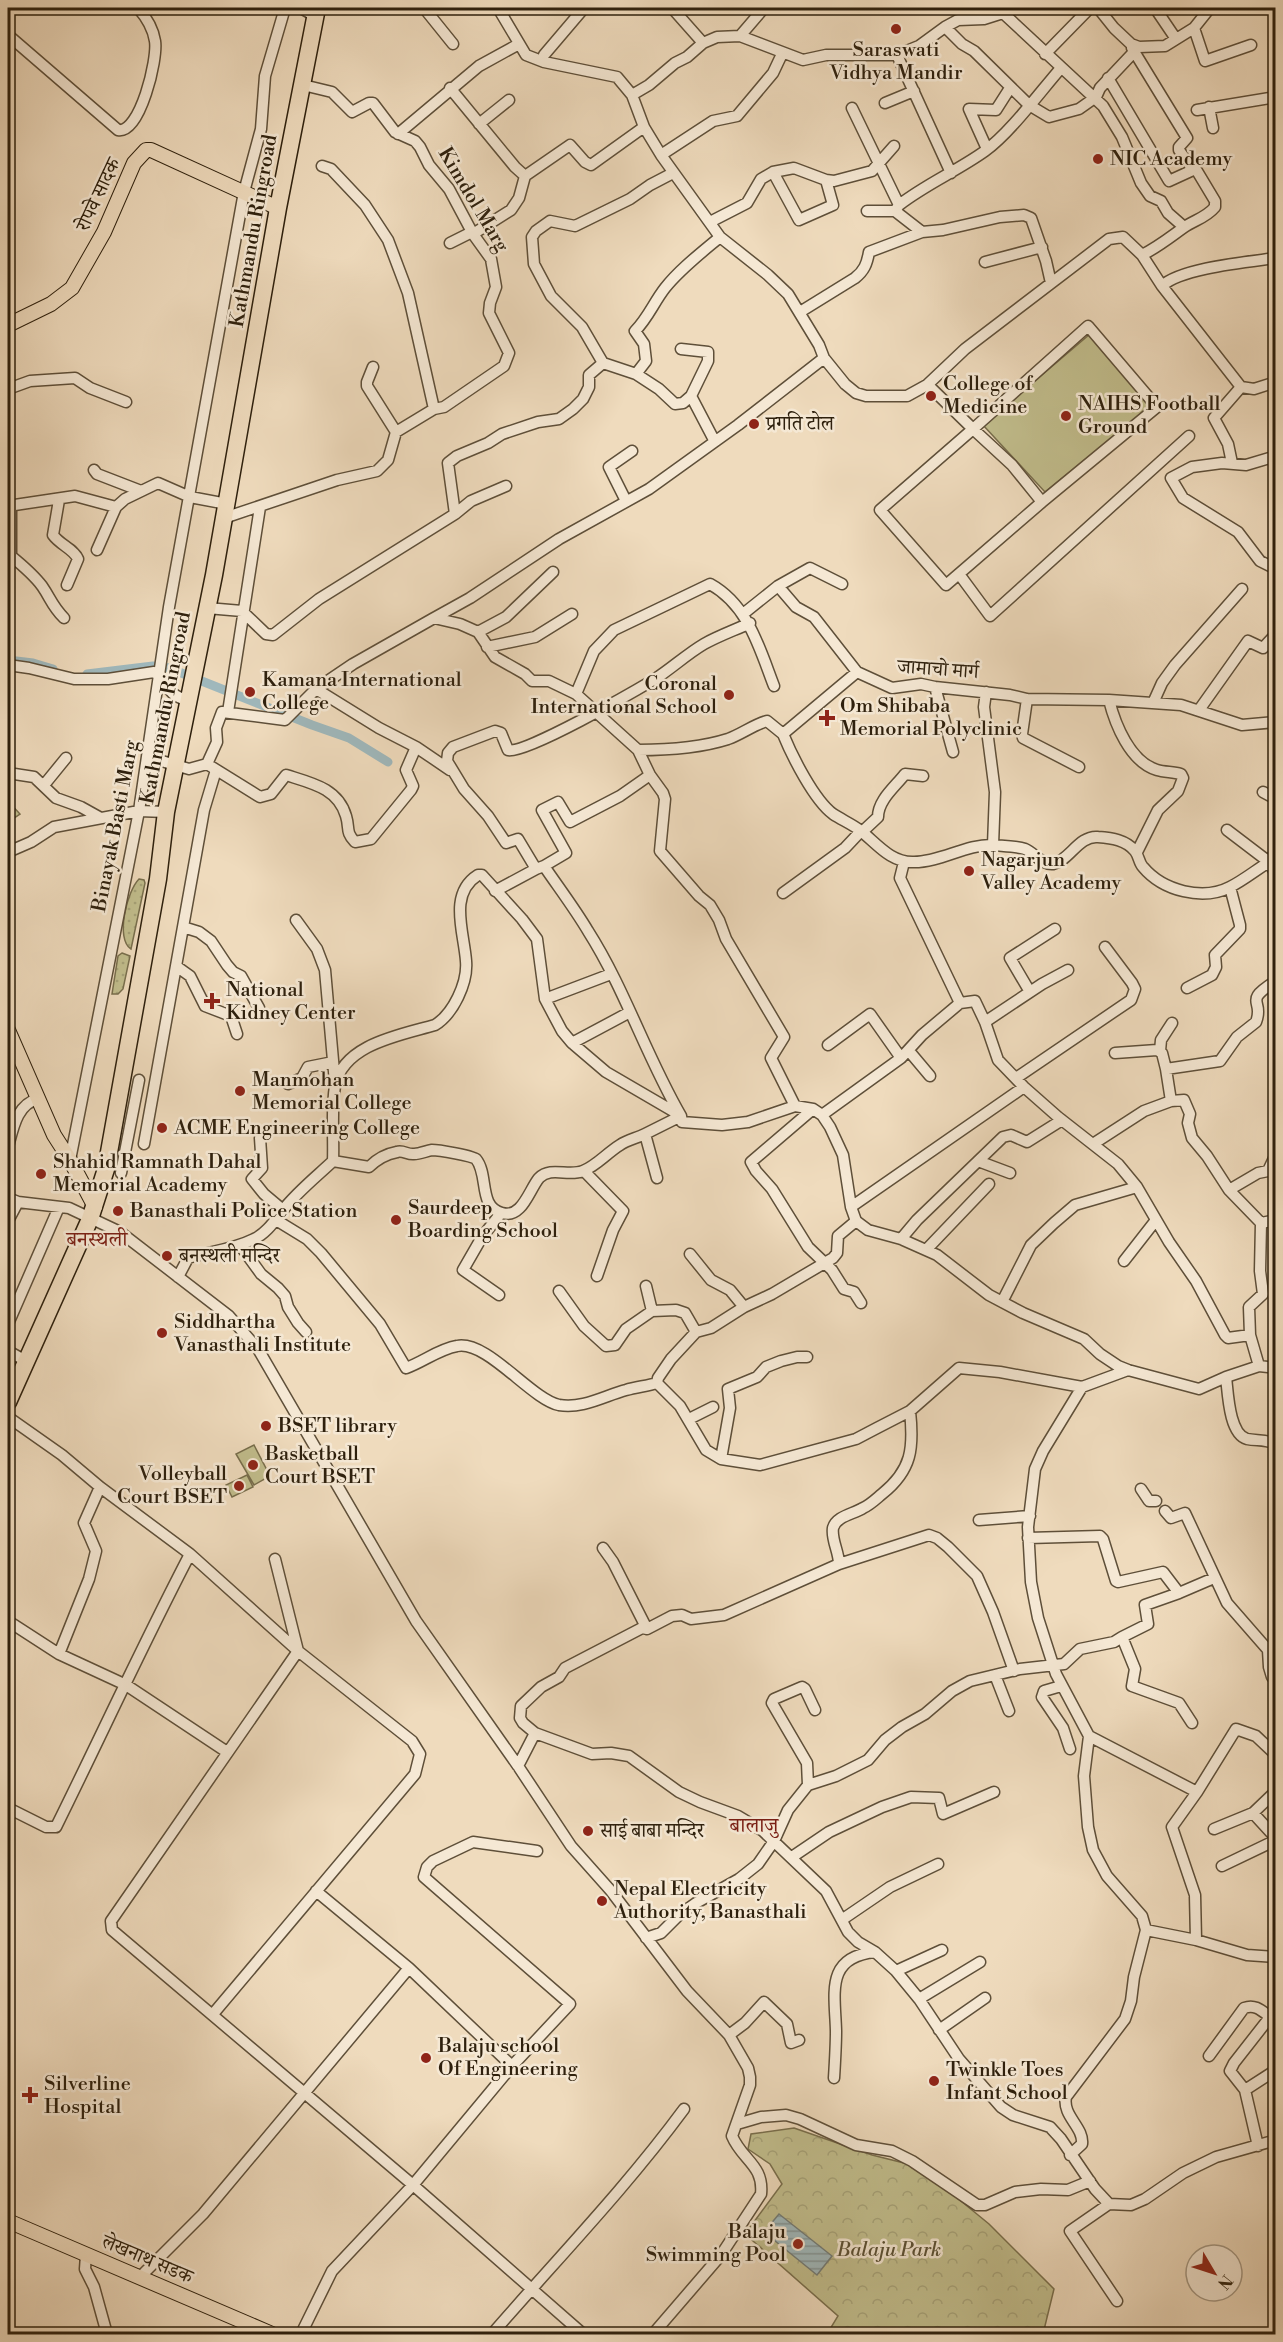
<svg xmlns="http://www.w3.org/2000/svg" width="1283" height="2342" font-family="'Libre Bodoni','Noto Serif Devanagari',serif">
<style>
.grass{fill:url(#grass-dots);stroke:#786e4c;stroke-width:1.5}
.forest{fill:url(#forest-crowns);stroke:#786e4c;stroke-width:1.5}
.pitch{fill:#c1bd8c;stroke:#786e4c;stroke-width:1.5}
.water{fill:url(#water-rules);stroke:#727b76;stroke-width:1.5}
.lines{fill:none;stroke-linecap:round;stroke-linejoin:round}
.canal{stroke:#9fb8bc;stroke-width:9}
.minor-casing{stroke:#5e4f39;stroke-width:13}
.major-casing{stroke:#2e200d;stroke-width:16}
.highway-casing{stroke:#2e200d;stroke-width:19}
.minor{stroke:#f5e8d4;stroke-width:10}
.major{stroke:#efdbbd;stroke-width:14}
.highway{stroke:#efdbbd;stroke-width:16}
.poi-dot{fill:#8f2418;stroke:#f5e8d4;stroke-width:2}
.labels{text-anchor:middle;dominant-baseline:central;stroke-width:5;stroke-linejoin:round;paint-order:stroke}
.poi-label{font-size:20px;fill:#2e200d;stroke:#f5e8d4;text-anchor:start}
.street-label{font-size:20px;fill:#2e200d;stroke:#f5e8d4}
.park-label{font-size:20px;font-style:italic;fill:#5a4f33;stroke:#f5e8d4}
.neighbourhood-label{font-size:21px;fill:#7a1f14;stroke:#f5e8d4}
</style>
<defs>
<pattern id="grass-dots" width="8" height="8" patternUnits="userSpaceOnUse" patternTransform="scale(1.5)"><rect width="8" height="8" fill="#c1bd8c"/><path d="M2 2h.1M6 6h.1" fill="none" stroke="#a6a278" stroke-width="1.8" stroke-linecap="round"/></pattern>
<pattern id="forest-crowns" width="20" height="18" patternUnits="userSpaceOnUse" patternTransform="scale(1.5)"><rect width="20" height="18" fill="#c1bd8c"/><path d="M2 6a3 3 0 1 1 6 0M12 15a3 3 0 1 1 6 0" fill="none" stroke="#a6a278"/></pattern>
<pattern id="water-rules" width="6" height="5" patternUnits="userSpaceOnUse" patternTransform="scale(1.5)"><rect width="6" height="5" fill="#9fb8bc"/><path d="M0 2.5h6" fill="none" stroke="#829597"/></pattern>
</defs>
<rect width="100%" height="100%" fill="#efdbbd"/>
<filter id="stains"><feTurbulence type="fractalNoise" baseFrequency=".00333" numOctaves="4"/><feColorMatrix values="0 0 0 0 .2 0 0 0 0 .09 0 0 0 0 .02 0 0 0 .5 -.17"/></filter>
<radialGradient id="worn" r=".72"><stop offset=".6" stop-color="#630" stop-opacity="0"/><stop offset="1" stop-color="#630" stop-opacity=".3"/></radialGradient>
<!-- grass -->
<path class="grass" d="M139,879L144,880L145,883L131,949C115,939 127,891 139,879Z
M122,953L130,956L123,989L118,994H112L118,956Z"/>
<!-- forest -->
<path class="forest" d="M8,801L20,814L8,822Z
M794,2128L872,2155L908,2164L939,2183L989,2224L1054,2289L1043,2334H827L838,2316L745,2234L782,2184L770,2164L748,2149L751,2134Z"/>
<!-- pitch -->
<path class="pitch" d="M1090,334L1150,407L1045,492L983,425Z
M254,1445L270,1476L254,1485L236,1454Z
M247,1475L253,1487L232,1497L226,1485Z"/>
<!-- water -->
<path class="water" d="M779,2214L832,2256L817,2275L764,2232Z"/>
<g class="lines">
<!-- canal -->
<path class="canal" d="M8,660L33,663L53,669
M87,674L153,666L169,668L312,725L349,738L388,762"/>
<defs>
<path id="minor" d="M301,8L315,16
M424,8L453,44
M498,8L526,55L544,62L617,77L632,95L644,127L661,155L720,237L768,275L788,294L819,345L824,358L845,384L856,393L866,396H907L927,385L965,349L1109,239L1123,237L1142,255L1162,286L1241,387L1214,418L1228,444L1232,463
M672,8L703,43
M1098,8L1114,28L1131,44L1139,47L1165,46L1194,28L1205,61L1251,45
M1155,8L1176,39
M1003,13L1103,106L1122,137L1141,183L1150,196L1161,201L1168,213L1184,227
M945,27L962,44L974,51L1029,105L1049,117L1079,109L1096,97L1100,88L1133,53
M1194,28L1210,8
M8,35L118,130C140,134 158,59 155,41C153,28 146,17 138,8
M740,36L764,8
M1132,48L1187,138L1179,147V150L1193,170
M1045,54L1090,8
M544,55L584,8
M897,55L951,173
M1108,78L1169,181L1193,170L1197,171L1215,201V207C1206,218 1194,220 1183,228C1169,238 1158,247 1142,255
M303,85L332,92L352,112L369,103H373L395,132L415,141L420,147L429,165L449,189L473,234L491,259L496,287L490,303L489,313L509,353L504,366L444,407L434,409L396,432L367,386V382L373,367
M450,88L515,167L525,176L570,145L585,162L591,165L644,127
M632,95L649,85L675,63L687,57L703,43L717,37L740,36L803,60L826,55H897L919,46L945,27L958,20L984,19L1003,13L1007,8
M885,103L914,91
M1209,107L1213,128
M852,108L899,205
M1197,110L1276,97
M479,124L509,100
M398,134L479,66L519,44
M987,149L969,109L996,110L1010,88
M661,155L713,121L737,116L773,73L782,54
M322,166L331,169L365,205L388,240L408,293L434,409
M773,172L799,220L833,205L826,180
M867,211H895
M710,222L747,203L761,179L773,172L794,168L826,180L834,181L872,171L894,146
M922,232L895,211L899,205C926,184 957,171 985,151C1010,133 1040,92 1061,68
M473,234L511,210L519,198L525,176
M450,243L472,232
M985,262L1042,247
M1162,286C1181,268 1248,262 1276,258
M800,312L855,278C864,271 867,264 869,252L922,232L943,230L1000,217L1024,215L1031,218L1046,261L1051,283
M681,349L708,352V361L691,396L714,440
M603,363L636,374L659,389L675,404L683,403L691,396
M636,374L646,361L644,344L635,331C648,318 654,302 665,288C680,269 701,253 720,237
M1241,387L1254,389L1276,382
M931,388L973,429L1088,326L1157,407L1042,502
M8,389L30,381L75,378L90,388L126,402
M973,429L1012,465L1042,502L946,585L880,510Z
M1276,456L1246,465L1222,463L1192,467L1171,478L1183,498L1238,532L1260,561L1276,569
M94,470L97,474L141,491
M506,486L471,501L455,514L448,463L457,456L488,443L502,434L538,422L559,419L573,409L583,399L589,387V375L603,363L582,327L551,296L534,264L532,237L536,231L550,221L575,226L630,199L650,185L673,173
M59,500L53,535C60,545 74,549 78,559L67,585
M626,501L609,467L632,451
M8,506L75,496L116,507L125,499L158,483L190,497L227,504
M224,518L337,480L377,471L388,460L396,432
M97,550L116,507
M11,556C22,565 33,574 42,586C51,599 52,606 64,618
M8,562L11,556V506
M959,574L990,616L1189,436
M778,586L796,607L814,617L857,672
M207,608L242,611L266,634L273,635L319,599L455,514
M743,614L778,586L810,568L842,584
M434,618L470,598L559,539L649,489L738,425L824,358
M478,632L506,617L553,572
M487,647L535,637L572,614
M8,665L29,668L74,679H108L154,672C171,683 162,693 189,701
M935,687L953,752
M316,689L379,728L416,747L450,770
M986,692L984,707L995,792L993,845
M576,694L594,651L614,630L710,584C748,605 759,647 774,686
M1027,699L1022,734L1023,738L1079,767
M1109,700C1115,724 1130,762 1157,770C1164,772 1173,772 1181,774L1183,778L1178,791L1158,810L1137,852
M1153,703L1162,683L1175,665L1242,589
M1199,710L1248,641L1263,648L1276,634
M228,712L260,507
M783,734C792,756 814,800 833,814C842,820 852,824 861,831C877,844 891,863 914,862C941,862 966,844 993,845C1003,846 1016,846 1025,849C1035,853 1041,865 1053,864C1069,861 1079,835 1098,837C1112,838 1126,840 1135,851C1139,856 1139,863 1143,867C1163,891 1203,901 1230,887C1244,880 1256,870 1269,862L1276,875
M638,750L650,775L663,793L665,799L660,851L699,896L710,905L719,920L726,939L784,1037L771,1058L795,1106
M148,757L189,769L207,764L217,742L216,728L222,712L285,720L316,689L353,664L434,618L460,624L478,632L495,657L525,674L532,681H549L576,694L638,750C667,750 700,748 728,739C742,734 753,725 767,721L783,734L857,672L892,688L921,684L935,687L1010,695L1027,699L1109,700L1181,705L1242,725L1276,722
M207,764L260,797L271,794L286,775C311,783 338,788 346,816C350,829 345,831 355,842L371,839L411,790L413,786L406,770L416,747
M216,770L204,810L176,966L190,976L205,1006L231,1016L237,1034
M8,773L34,777L56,798L81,807L99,817
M44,785L66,758
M1263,792L1276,799
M1227,830L1269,862L1276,851
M862,832L878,817C878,800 895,787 905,774L923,776
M8,852L31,842L54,827L139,811L166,812
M904,862L900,878L960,1003
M544,866L566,853L542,810L558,802L570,822L620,796L650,775
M495,891L536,869
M783,893L845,848L861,831
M296,920L317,949L325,970L335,1083
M183,927L199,932L211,941L227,965L233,972L241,976L259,1008
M611,974L545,999L562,1031L572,1043L630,1012
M1187,988L1212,975L1216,967L1215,955L1240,929V925L1230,887
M1030,992L1010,958L1055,929
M985,1022L1042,984L1068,970
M572,1043L606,1072L678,1114
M828,1045L870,1014L901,1058
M909,1051L930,1076
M1160,1051L1161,1040L1172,1023
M1115,1053L1157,1050L1162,1053L1166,1069
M1016,1078L1131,1000L1135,989L1132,983L1105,947
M288,1084L302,1078L308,1067L333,1062
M1171,1101L1184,1100L1190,1114L1188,1123L1192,1138L1207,1156L1229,1190L1261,1223L1260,1271L1263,1294L1249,1307L1250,1335L1259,1366
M813,1109L751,1162L756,1171L772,1189L808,1247L832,1270L844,1289L854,1292L861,1303
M822,1115L901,1058L922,1035L960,1003L975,1001L985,1022L998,1060L1024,1087L1058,1117L1118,1164L1137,1187L1169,1242L1196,1281L1225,1335L1228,1338L1250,1335
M681,1116C646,1056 625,989 588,931C575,909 559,888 544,866L536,869L518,839L506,843L488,816L464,789L447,761L448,753L453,747L495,731L501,733L508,750C524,755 635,691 655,679C672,668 687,654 704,644C718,636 735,630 750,623
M645,1134L681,1116L682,1122L722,1125L748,1122L795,1106L813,1109L822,1115L830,1127L843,1155L851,1207L856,1221L868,1230L901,1239L937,1255L989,1295L1023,1313L1084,1339L1100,1354L1118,1366L1128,1370
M260,1138L262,1168L252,1179L264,1194L283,1210
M144,1144L176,966
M1093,1144L1144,1111L1171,1101L1166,1069L1220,1061L1237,1037L1256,1022C1265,999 1241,1003 1276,981
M8,1147C13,1128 17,1104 38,1099
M70,1160L139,811L169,607L244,192L261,129L265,76L285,8
M333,1161L369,1167C376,1160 386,1154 397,1152C403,1150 408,1155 414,1154C420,1154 426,1151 432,1150C438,1150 474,1156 476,1159C489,1175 478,1207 502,1213C522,1219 529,1190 539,1178C551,1166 568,1177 583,1171C596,1166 607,1153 620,1145C627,1140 637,1138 645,1134L657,1178
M978,1161L1010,1173
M584,1171L623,1211L613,1230L597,1276
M121,1173L139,1080
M1229,1190L1258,1173L1268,1171L1276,1154
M8,1198L18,1202L69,1208L120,1232L229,1316L258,1349L416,1621L518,1766L571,1846L611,1891L687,1991L729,2035L748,2068L750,2077V2085L732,2136C742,2160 764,2165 761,2194L721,2255L653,2334
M851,1207L1024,1087
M276,1220L307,1239L321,1253L380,1324L406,1368C423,1362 439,1349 457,1346C487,1340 531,1399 559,1405C583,1409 604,1396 626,1390C636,1387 647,1386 657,1383
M8,1221L18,1202
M1261,1223L1276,1220
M901,1239L917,1220L1003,1137L1011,1135L1027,1142L1062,1120
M240,1245L261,1274L278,1288L285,1296L288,1307L298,1323L306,1332
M926,1250L989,1184
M690,1254L711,1280L730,1290L744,1307
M1124,1261L1156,1220
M178,1277L188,1258C211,1251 232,1250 254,1239C267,1233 275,1220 283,1210C297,1192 316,1177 333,1161C334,1137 331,1110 335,1086C343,1044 401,1035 435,1025C453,1014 468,983 466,961C464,932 448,894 478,875H482L522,919L537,939L545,999
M646,1286L652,1311L676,1310L685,1313L696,1332
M559,1291L584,1326L606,1346L615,1345L626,1329L652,1311
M499,1295L463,1270L482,1237L501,1213
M1002,1302L1031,1245L1054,1223L1075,1205L1137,1187
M8,1324L59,1207
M8,1351L26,1361
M1226,1377C1228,1393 1229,1434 1247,1439C1257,1441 1265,1439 1276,1444
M657,1383L680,1406L706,1450L721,1459L760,1465L856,1439L877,1428L910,1411L959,1368L1000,1372L1082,1387L1128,1370L1199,1389L1226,1377L1259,1366L1276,1368
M657,1383L658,1378L671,1359L696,1332L711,1328L744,1307L772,1294L833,1258L837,1253L838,1236L856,1221
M8,1417L62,1455L100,1487L190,1554L298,1651L412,1741L420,1754L415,1774L213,2014
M689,1419L713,1407
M721,1459L730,1408L728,1389L757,1377L766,1367L781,1361L797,1357H807
M1141,1489L1149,1501H1156
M1165,1511L1171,1518L1185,1513L1227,1603L1268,1650L1269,1667L1272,1677L1276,1680
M979,1520L1030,1516
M1028,1538L1100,1536L1103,1539L1116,1581L1118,1582L1163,1572L1179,1593L1214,1578
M603,1548L613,1562L647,1629
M275,1559L298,1651L111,1921L112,1930L413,2185L583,2334
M839,1564C839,1552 831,1539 833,1528C836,1516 854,1514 863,1508C870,1505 876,1499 882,1494C912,1470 914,1448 910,1411
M8,1621L59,1654L126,1685L227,1752
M1122,1637L1148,1624L1145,1605L1179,1593
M59,1654L89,1579L96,1551L84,1523L100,1487
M1014,1671L993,1612L977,1576L948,1547L937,1538L929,1535L839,1564L724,1615L691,1619L682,1615L672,1616L647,1629L642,1628L565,1668L559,1677L541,1687L521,1706L520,1718L523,1723L535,1733L592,1754L611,1753L629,1756L679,1792L700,1802L738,1816L763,1831L826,1891L848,1932L858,1942L875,1952L896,1971L919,1999L959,2059L1001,2107L1013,2115L1050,2127L1061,2139L1095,2189L1109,2204L1131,2205L1145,2199L1183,2173L1216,2157L1276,2140
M995,1675L1009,1711
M1061,1686L1044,1691L1042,1697L1063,1728L1070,1749
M1089,1736L1197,1792
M518,1766L535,1733
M808,1785L807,1763L772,1703L774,1699L802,1687L805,1689L815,1710
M8,1808L46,1827H56C101,1736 143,1644 190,1554
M1214,1829L1253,1813
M792,1857L829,1832L882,1807L911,1797L939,1798L943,1814L994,1792
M1222,1866L1274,1841L1275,1837L1253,1813L1276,1791
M316,1891L409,1968L512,2066
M843,1919L890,1887L938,1864
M1146,1930L1196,1940L1247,1955L1276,1957
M646,1938L661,1933L679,1915L696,1903L739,1879L758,1864L774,1841L788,1810L808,1785L836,1776L868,1760L885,1740L902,1727L925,1714L952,1691L970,1681L1020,1669L1064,1664L1080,1649L1114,1642L1122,1637L1135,1669L1132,1686L1179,1703L1192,1723
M1196,1940L1195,1895L1172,1827L1197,1792L1236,1729L1256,1736L1276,1755
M896,1971L942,1950
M919,1999L980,1962
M939,2030L985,1998
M729,2035L745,2023L764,2002L787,2024L791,2043L799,2040
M1209,2056L1244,2008C1255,2004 1261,2010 1270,2017L1234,2063L1230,2071L1245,2090L1258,2146
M834,2078C835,2062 836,2046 836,2031C835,1993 825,1957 875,1952
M1245,2090L1276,2070
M737,2124L761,2117L786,2115L800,2119L856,2145L892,2151L912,2161L977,2205H985L1015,2192L1041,2189L1068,2190L1090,2181
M1070,2155L1082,2144C1084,2127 1062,2116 1066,2097L1125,2019L1131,2001L1134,1977L1146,1930L1142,1916L1107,1876L1093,1850L1088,1827L1084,1776L1089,1736L1056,1674L1038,1618L1031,1582L1028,1527L1035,1469L1043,1451L1082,1387
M1109,2204L1070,2231L1117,2301
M86,2255L85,2269L94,2287L107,2334
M140,2277L203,2214L409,1968
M301,2334L332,2271L413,2185L512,2066L570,2004L424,1877L427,1867L433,1861L473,1842L537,1851
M492,2334C557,2259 625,2189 684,2109"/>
<path id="major" d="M8,325L51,304L72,288L104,232L134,163L146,150H151L278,208
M8,1030L54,1135L70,1160L95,1207
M8,2221L272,2334"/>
<path id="highway" d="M8,1402L90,1219L106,1169L158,879L166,812L214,575L278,208L317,8"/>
</defs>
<!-- minor casing -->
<use href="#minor" class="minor-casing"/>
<!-- major casing -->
<use href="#major" class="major-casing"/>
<!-- highway casing -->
<use href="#highway" class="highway-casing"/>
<!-- minor -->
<use href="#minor" class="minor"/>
<!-- major -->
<use href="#major" class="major"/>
<!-- highway -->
<use href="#highway" class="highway"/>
</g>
<!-- markers -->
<g class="poi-dot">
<circle cx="896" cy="29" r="6"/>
<circle cx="1098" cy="159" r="6"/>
<circle cx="931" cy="396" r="6"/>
<circle cx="1066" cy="416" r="6"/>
<circle cx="754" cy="424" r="6"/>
<circle cx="250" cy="692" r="6"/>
<circle cx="729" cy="695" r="6"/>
<path d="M824 709h6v6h6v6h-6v6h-6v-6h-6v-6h6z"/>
<circle cx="969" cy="871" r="6"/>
<path d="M209 992h6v6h6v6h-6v6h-6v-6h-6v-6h6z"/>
<circle cx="240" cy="1091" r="6"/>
<circle cx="162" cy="1128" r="6"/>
<circle cx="41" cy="1174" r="6"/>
<circle cx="118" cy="1211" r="6"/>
<circle cx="396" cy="1220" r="6"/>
<circle cx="167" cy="1256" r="6"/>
<circle cx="162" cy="1333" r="6"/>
<circle cx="266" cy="1426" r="6"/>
<circle cx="253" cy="1465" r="6"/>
<circle cx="239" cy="1486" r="6"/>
<circle cx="588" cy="1831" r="6"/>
<circle cx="602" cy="1901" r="6"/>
<circle cx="426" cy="2058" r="6"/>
<circle cx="934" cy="2081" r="6"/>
<path d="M27 2086h6v6h6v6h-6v6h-6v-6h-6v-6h6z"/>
<circle cx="798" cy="2244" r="6"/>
</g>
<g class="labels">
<!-- poi labels -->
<g class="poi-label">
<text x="896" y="50" text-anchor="middle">Saraswati<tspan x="896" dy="23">Vidhya Mandir</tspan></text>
<text x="1110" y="159">NIC Academy</text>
<text x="943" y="384">College of<tspan x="943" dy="23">Medicine</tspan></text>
<text x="1078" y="404">NAIHS Football<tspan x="1078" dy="23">Ground</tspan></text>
<text x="766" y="424">प्रगति टोल</text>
<text x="262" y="680">Kamana International<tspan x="262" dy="23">College</tspan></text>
<text x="717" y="684" text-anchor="end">Coronal<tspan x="717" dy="23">International School</tspan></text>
<text x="840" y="706">Om Shibaba<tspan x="840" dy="23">Memorial Polyclinic</tspan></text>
<text x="981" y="860">Nagarjun<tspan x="981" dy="23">Valley Academy</tspan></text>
<text x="226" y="990">National<tspan x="226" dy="23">Kidney Center</tspan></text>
<text x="252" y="1080">Manmohan<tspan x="252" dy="23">Memorial College</tspan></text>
<text x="174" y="1128">ACME Engineering College</text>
<text x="53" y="1162">Shahid Ramnath Dahal<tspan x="53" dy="23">Memorial Academy</tspan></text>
<text x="408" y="1208">Saurdeep<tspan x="408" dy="23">Boarding School</tspan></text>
<text x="130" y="1211">Banasthali Police Station</text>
<text x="179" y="1256">बनस्थली मन्दिर</text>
<text x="174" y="1322">Siddhartha<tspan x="174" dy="23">Vanasthali Institute</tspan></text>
<text x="278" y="1426">BSET library</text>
<text x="265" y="1454">Basketball<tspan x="265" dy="23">Court BSET</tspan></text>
<text x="227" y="1474" text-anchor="end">Volleyball<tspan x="227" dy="23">Court BSET</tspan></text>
<text x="600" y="1831">साई बाबा मन्दिर</text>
<text x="614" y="1889">Nepal Electricity<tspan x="614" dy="23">Authority, Banasthali</tspan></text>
<text x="438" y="2046">Balaju school<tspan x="438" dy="23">Of Engineering</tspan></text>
<text x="946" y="2070">Twinkle Toes<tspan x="946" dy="23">Infant School</tspan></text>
<text x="44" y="2084">Silverline<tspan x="44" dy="23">Hospital</tspan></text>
<text x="786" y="2232" text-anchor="end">Balaju<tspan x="786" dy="23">Swimming Pool</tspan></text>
</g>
<!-- street labels -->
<g class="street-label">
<text transform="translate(99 195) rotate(-65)">रोपवे सादक</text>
<text transform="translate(473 200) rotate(59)">Kimdol Marg</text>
<text transform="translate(254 231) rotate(-80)">Kathmandu Ringroad</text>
<text transform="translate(938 670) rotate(4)">जामाचो मार्ग</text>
<text transform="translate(166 708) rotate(-79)">Kathmandu Ringroad</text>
<text transform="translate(116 826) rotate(-79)">Binayak Basti Marg</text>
<text transform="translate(147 2260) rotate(23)">लेखनाथ सडक</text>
</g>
<!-- park labels -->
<g class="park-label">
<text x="889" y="2250">Balaju Park</text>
</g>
<!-- neighbourhood labels -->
<g class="neighbourhood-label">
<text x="97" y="1240">बनस्थली</text>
<text x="754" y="1826">बालाजु</text>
</g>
</g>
<!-- margin -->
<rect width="1283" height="2342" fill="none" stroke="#efdbbd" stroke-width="30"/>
<rect x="9" y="9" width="1265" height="2324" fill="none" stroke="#2e200d" stroke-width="3"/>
<rect x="15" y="15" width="1253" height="2312" fill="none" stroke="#2e200d" stroke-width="1.5"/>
<!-- north arrow -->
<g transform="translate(1214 2273) rotate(129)"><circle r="28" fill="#f5e8d4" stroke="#a59884" stroke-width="1.5"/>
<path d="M0-4.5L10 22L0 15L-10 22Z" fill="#8f2418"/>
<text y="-9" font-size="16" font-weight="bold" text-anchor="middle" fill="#2e200d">N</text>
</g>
<rect width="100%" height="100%" filter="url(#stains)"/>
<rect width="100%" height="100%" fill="url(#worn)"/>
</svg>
